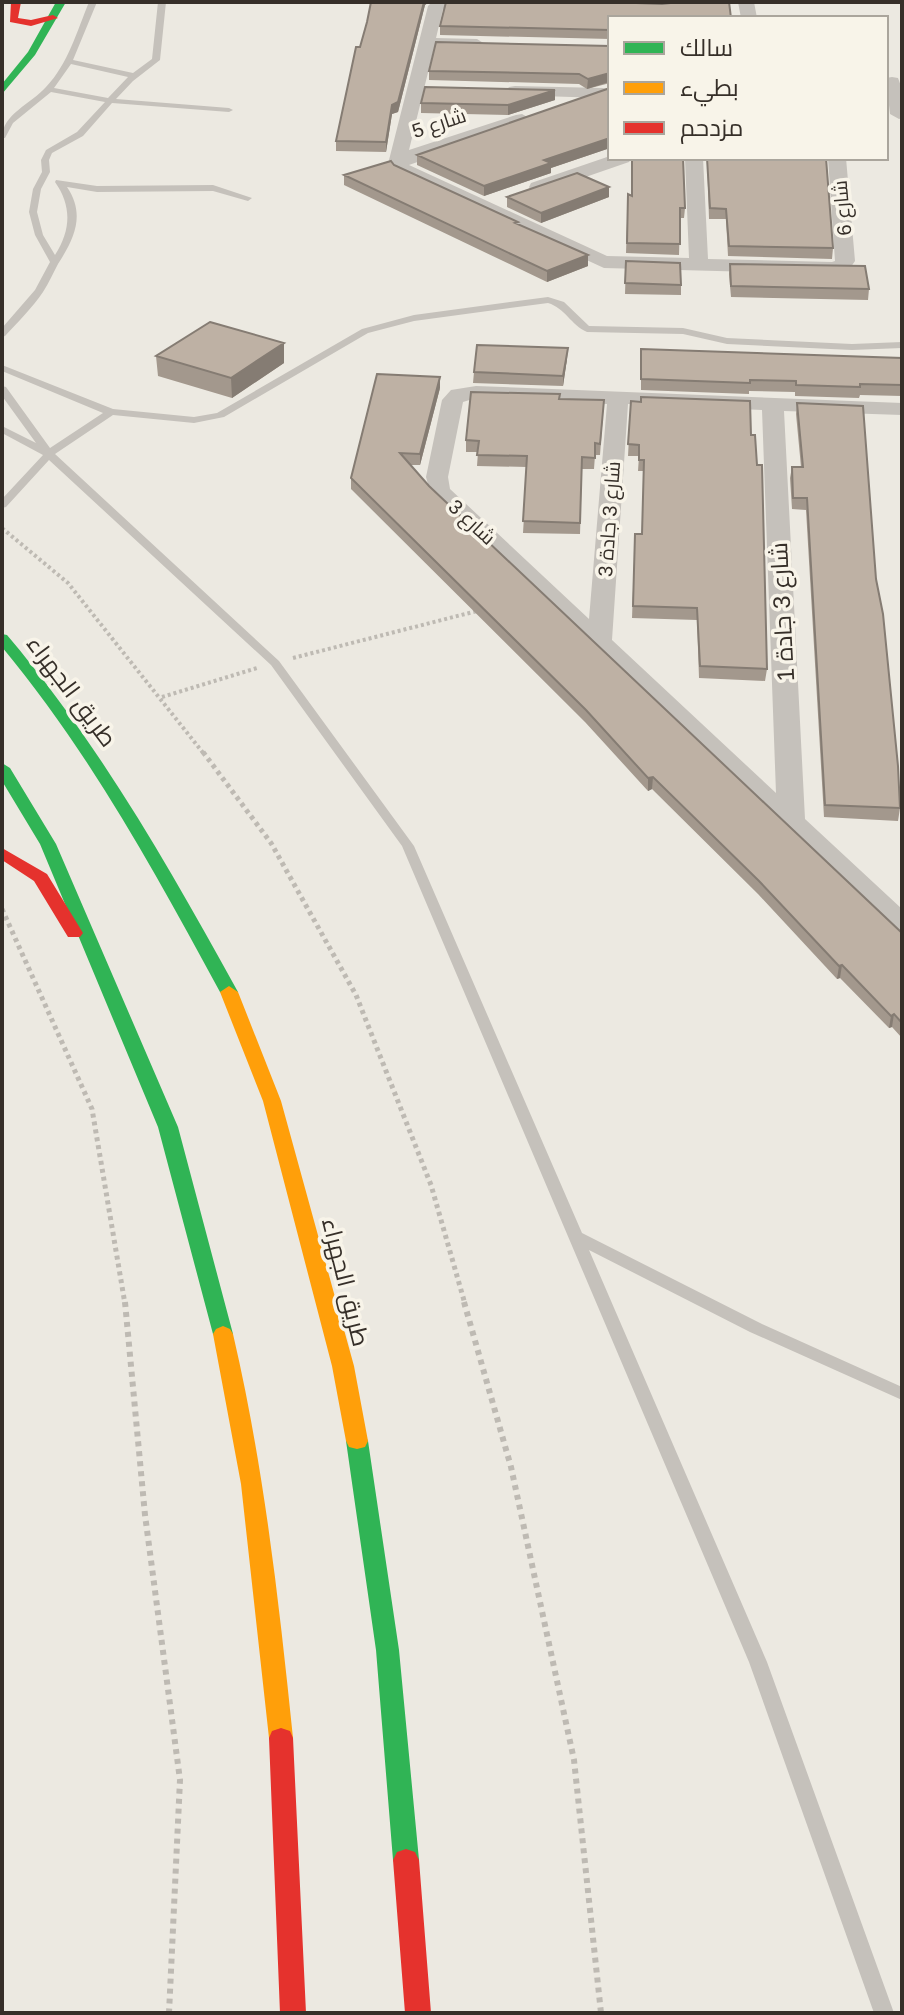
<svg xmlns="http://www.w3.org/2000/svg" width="904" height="2015" font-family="Arial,Cairo,sans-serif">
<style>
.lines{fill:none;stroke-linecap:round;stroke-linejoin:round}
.path-far2{stroke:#bebab3;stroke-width:4;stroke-dasharray:3 3;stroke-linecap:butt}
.path-far1{stroke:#bebab3;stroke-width:5;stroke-dasharray:4 4;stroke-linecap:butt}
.path{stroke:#bebab3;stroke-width:6;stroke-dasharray:5 5;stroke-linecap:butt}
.lane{fill:#c5c1bb;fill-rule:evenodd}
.street{fill:#c5c1bb;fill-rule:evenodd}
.fast{fill:#30b455;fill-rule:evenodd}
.slow{fill:#ff9f0a;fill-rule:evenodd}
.jam{fill:#e5322d;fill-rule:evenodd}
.wall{fill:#a3988d}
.shaded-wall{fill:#857c73}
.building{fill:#beb1a4;stroke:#857c73;stroke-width:2}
.labels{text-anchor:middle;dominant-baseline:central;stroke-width:7;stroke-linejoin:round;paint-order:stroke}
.far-street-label{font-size:20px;fill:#362f29;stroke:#f8f4e9}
.street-label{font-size:24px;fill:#362f29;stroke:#f8f4e9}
</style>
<rect width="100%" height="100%" fill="#ece9e1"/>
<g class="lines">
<!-- path-far2 -->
<path class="path-far2" d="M2,528L68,583L204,754
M293,658L477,611
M162,697L257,668"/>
<!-- path-far1 -->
<path class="path-far1" d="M203,752L271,843L356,995L431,1185L465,1304
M2,909L92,1109L125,1304"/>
<!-- path -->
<path class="path" d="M125,1302L145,1515L180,1780L169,2013
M464,1302L511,1467L574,1760L601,2013"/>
<!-- lane -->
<path class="lane" d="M89,2H97L73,60L133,73L152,59L158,2H166L160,60L133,81L116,99L229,108L233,110L229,112L112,103L83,136L52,153L49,160L50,172L41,189L37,212L43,235L55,255C71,230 72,206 55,182L56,180L97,186L213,185L252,198L248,201L213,191L97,192L67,187C86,215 74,239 58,264C53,273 49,283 43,292C32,308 18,322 5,336L2,337V328L35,290L50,262L35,235L29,212L33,189L42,172L41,160L46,150L77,132L105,102L51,92L13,123L5,138H2C2,114 31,104 46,87C68,64 77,31 89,2ZM71,64L128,77L108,98L54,88Z
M548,297L564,302L589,326L683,328L727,338L852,344L902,342V348L852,350L727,344L683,334L587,332C571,325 565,308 548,303L414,321L368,333L224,417L194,423L113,415L55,454L279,661L414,846L582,1233L762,1324L902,1387V1400L750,1332L589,1250L767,1662L894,2013H874L749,1662L402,846L271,665L49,460L6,507L2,508V499L43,455L2,433V426L36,443L2,396V386L6,387L50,448L103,413L2,371V365L113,409L194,417L217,413L362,329L414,315Z"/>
<!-- street -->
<path class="street" d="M432,2H454L443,9L436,38L477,39L485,44L477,49L434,48L409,150L516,115L522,114L531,119L528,123L409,165L607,256L689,258L685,158H703L708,259L832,262L835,261L828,158H846L855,261L848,271L832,274L604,268L395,172L389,160L428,6Z
M654,2H670V18H654Z
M738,2H754L757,18H741Z
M892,77L898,78L902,89V118L899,119L890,114L886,78Z
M515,86L603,88L609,89L610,95L603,98L509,95L506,91L509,87Z
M610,156L632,158L629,162L545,191H531L529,187L531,183Z
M476,386L902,403V415L784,411L805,819L902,909V934L892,931L431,495L426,477L442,400L451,390ZM476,398L607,404L589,619L450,489L448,477L463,402ZM628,404L762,410L776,793L612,640Z"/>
<!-- fast -->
<path class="fast" d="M56,2H66L35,55L2,94V84L28,52Z
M2,634L7,635C100,745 169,867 238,992L235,996L229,998L220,992C155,872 90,753 2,647Z
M2,763L10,768L56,844L178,1127L233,1334L230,1339L223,1342L216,1339L213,1334L158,1127L40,844L2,781Z
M357,1433L365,1435L368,1441L399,1650L419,1860L415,1868L406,1871L397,1868L393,1860L376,1650L346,1441L349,1435Z"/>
<!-- slow -->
<path class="slow" d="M229,986L238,992L281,1101L354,1366L368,1441L365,1447L357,1449L349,1447L346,1441L332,1366L263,1101L220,992Z
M223,1326L230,1329L233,1334C264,1467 279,1602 293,1738L290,1745L281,1748L272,1745L269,1738L241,1484L213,1334L216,1329Z"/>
<!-- jam -->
<path class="jam" d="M11,2H21L18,18L31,20L53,15L58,18L31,26L10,22Z
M2,848L47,874L83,933L80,937H68L34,881L2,860Z
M281,1728L290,1731L293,1738L306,2013H280L269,1738L272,1731Z
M406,1849L415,1852L419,1860L431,2013H405L393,1860L397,1852Z"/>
</g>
<!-- wall -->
<path class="wall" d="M371,2H429L425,5L398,112L392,114L386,152L336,151V141L360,47L367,22Z
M610,18V39L440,35V26Z
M610,46V83L587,89L579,84L429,80V71Z
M610,88V148L551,168V173L484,196L417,165V155Z
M555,100L508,115L421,113V103Z
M707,158L833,248L832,259L728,256L726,219H709Z
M394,165L518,225L588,255V266L547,282L344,185V175Z
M609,187V197L541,223L507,207V197Z
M628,194L685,208L684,218H680L679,255L626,253Z
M626,261L681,285V295L625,294Z
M730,264L869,289L868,300L731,297L729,274Z
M641,349L902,358V396L860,395L859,398L795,396V392L749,391V394L641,390Z
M156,356L284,363L232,398L158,376Z
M567,359L563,386L473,383L474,372Z
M440,388L420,465H410L429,486L902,933V1038L892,1027L889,1028L840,978L837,979L758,894L652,789L648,791L585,722L351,489V478Z
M560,394V399L604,400L600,455H595L594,469H582L580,534L523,533L527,467L477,466L478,452H466V440Z
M631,401L751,435L767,669L765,681L699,678L697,620L632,618L635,534H642L644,471H638L639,456H628Z
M797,403L876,579L900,808L898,821L824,817L806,510L792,509L790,478L792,467H801L796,414Z"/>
<!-- shaded-wall -->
<path class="shaded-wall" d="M424,2H429L425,5L398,112L392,114L386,152V142L392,105Z
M610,73L609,82L587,89L588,79Z
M555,90V100L508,115V105Z
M610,138V148L551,168V173L484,196V186L544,160Z
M609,187V197L541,223V213Z
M588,255V266L547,282V271Z
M284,343V363L232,398L231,378Z
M568,348L567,359L563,386V376Z
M440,377V388L420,465V454Z
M653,777L652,789L648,791V778Z
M842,965L840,978L837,979L839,966Z
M894,1014L892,1027L889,1028L891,1016Z"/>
<!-- building -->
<path class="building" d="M371,2H424L398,102L392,105L386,142L336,141L356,47H360L367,22Z
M446,2H610L662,4L679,2H729L731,18H610V30L440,26Z
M436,42L610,46V73L588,79L579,74L429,71Z
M425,87L555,90L508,105L421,103Z
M610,88V138L544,160L551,163L484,186L417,155Z
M632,158H683L685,208H680V244L627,243L628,194L632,196Z
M707,158H826L833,248L729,246L726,209L710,208Z
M391,161L394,165L518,222L515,223L588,255L547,271L344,175Z
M577,173L609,187L541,213L507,197Z
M626,261L680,263L681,285L625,283Z
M730,264L865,266L869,289L731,286Z
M210,322L284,343L231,378L156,356Z
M477,345L568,348L563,376L474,372Z
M641,349L902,358V385L860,384V387L796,385V381L750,380V383L641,379Z
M377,374L440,377L420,454L400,453L429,486L902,933V1023L894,1014L891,1016L842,965L839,966L759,881L653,777L648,778L586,710L351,478Z
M471,392L560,394L559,399L604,400L600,444L595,443V458L582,457L580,523L523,521L527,456L477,455L479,441L466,440Z
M641,397L750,401L751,435H755L757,465H762L767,669L700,666L697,608L633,606L635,534H642L644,460H639V445L628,444L631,401L641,402Z
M797,403L863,406L876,579L883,614L898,766L900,808L825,805L807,498H793L792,467H803Z"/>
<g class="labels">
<!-- far-street labels -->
<g class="far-street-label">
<text transform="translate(439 123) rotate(-18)">شارع 5</text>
<text transform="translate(842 208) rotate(-95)">شارع 6</text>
<text transform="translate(609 519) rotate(-86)">شارع 3 جادة 3</text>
<text transform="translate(472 522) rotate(43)">شارع 3</text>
</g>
<!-- street labels -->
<g class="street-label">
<text transform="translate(782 612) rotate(-93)">شارع 3 جادة 1</text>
<text transform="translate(72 691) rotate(53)">طريق الجهراء</text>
<text transform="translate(346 1282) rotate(76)">طريق الجهراء</text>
</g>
</g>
<!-- border -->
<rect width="904" height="2015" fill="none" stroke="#362f29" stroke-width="8"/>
<!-- legend -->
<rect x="608" y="16" width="280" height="144" fill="#f8f4e9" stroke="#aaa59c" stroke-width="2"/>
<rect x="624" y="42" width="40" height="12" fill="#30b455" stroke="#aaa59c" stroke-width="2"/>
<text x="680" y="56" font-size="24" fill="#362f29">سالك</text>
<rect x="624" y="82" width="40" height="12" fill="#ff9f0a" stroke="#aaa59c" stroke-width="2"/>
<text x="680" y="96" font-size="24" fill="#362f29">بطيء</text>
<rect x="624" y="122" width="40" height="12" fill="#e5322d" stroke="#aaa59c" stroke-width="2"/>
<text x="680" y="136" font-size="24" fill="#362f29">مزدحم</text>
</svg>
